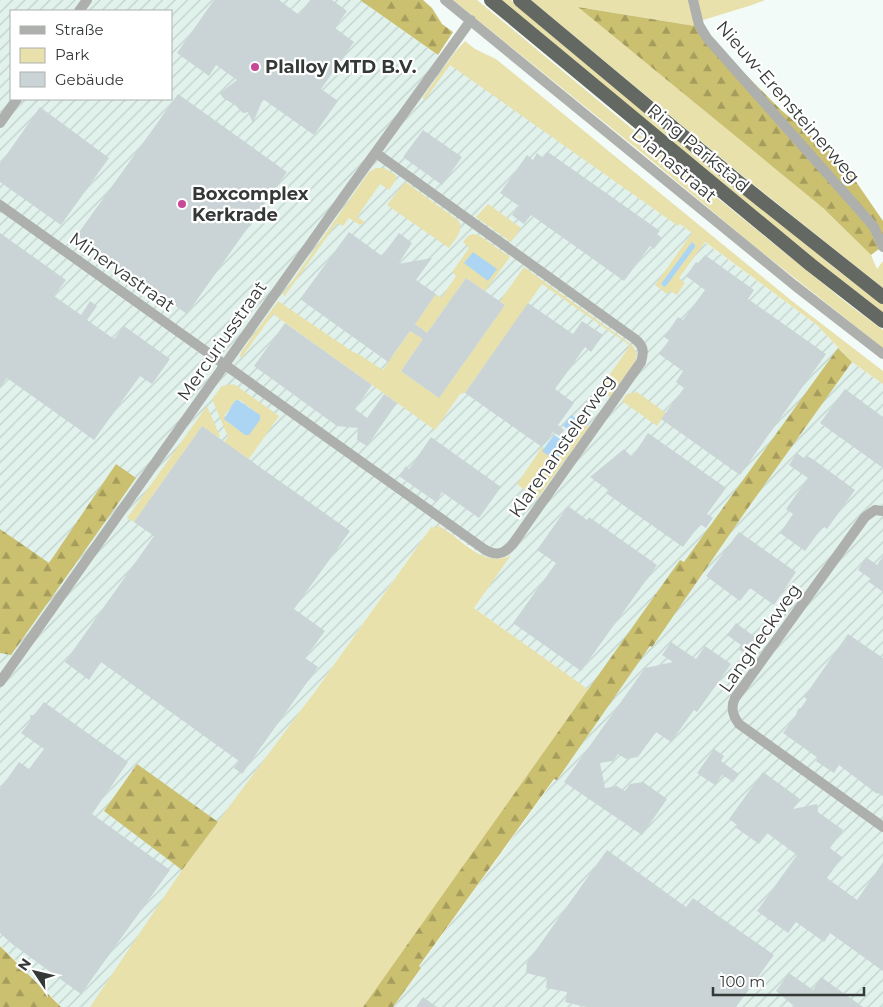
<svg xmlns="http://www.w3.org/2000/svg" width="883" height="1007" font-family="Montserrat,sans-serif">
<style>
.industrial{fill:url(#industrial-furrows);fill-rule:evenodd}
.green{fill:#e8e1ac;fill-rule:evenodd}
.forest{fill:url(#forest-firs)}
.water{fill:#acd5f4}
.building{fill:#cad4d6}
.lines{fill:none;stroke-linecap:round;stroke-linejoin:round}
.minor{stroke:#adb0ad;stroke-width:10}
.trunk{stroke:#646863;stroke-width:14}
.poi-dot{fill:#c74996;stroke:#fff;stroke-width:2}
.labels{text-anchor:middle;dominant-baseline:central;stroke-width:4.5;stroke-linejoin:round;paint-order:stroke}
.poi-label{font-size:18px;font-weight:bold;fill:#343837;stroke:#fff;text-anchor:start}
.street-label{font-size:18px;fill:#343837;stroke:#fff}
</style>
<defs>
<pattern id="industrial-furrows" width="10" height="10" patternUnits="userSpaceOnUse" patternTransform="scale(1.25)"><rect width="10" height="10" fill="#e0f2eb"/><path d="M-1 1l2-2M0 10L10 0M9 11l2-2" fill="none" stroke="#c1d0ca"/></pattern>
<pattern id="forest-firs" width="22" height="20" patternUnits="userSpaceOnUse" patternTransform="scale(1.25)"><rect width="22" height="20" fill="#cbc070"/><path d="M5 1l3.5 6h-7zM16 11l3.5 6h-7z" fill="#a69d5d"/></pattern>
</defs>
<rect width="100%" height="100%" fill="#f2fbf8"/>
<!-- industrial -->
<path class="industrial" d="M0,0H360L678,226L680,224L817,325L852,362L883,384V1007H393L421,969L419,967L555,779L557,780L609,705L474,608L509,555L497,559L486,558L440,526L436,529L432,526L91,1007H62L0,945ZM11,11H171V99H11Z"/>
<!-- green -->
<path class="green" d="M453,0H477L482,4L636,132L848,304L883,330V348L753,245L646,156Z
M498,0H511L836,269L883,304V314L837,280Z
M531,0H689L695,26L579,7L823,208L871,255L877,269L883,261V288L743,176Z
M695,0H765L752,5L700,21Z
M465,41L475,49L496,59L792,301L883,371V384L852,362L817,325L705,242L679,278L685,283L677,295L670,291L667,294L655,285L692,233L680,224L678,226L450,65L424,101L423,97L454,53ZM696,245L666,286H662L661,284Z
M376,168H384L396,175V180L389,190L380,184L357,217L365,222L364,223L360,225L349,218L343,226L337,223L284,297L283,294L369,172Z
M404,183H407L459,221C464,232 454,240 449,248L387,205Z
M488,204L521,228L511,242L476,217Z
M473,234L480,236L510,257L485,291L466,278L427,333L415,324L436,294L441,298L456,276L452,272L469,248L463,242L468,236Z
M524,267L633,346L637,354L635,362L610,397L599,390L629,347V345L542,284L465,393L460,394L435,430L273,314L242,357H239L242,351L278,301L353,352L360,355L383,370L410,331L423,339L401,371L439,398L505,305L500,301Z
M234,384L279,416L249,459L224,442L228,437L212,399L222,386ZM238,400H240L258,414L224,416L235,401Z
M637,392L666,413L657,426L622,401L627,394Z
M207,406L220,436L219,438L202,426L134,522L127,518Z
M583,423L589,427L537,499L517,484L542,447L544,448L543,451L556,461Z
M437,525C460,536 483,570 511,555L474,608L589,690L363,1007H90L182,870L316,690L432,526L435,529Z"/>
<!-- forest -->
<path class="forest" d="M360,0H423L432,8L442,24L453,32L438,55Z
M578,7L695,26L872,229L879,249L871,255L823,208Z
M717,46L781,110L826,148L848,170L883,221V239Z
M838,348L852,362L743,515L652,647L650,646L557,780L554,779L419,966L421,968L393,1007H363L680,560L684,562Z
M116,464L136,478L11,655L0,653V529L49,563Z
M137,764L218,822L182,870L104,811Z
M0,946L61,1007H0Z"/>
<!-- water -->
<path class="water" d="M692,242L695,245V247L666,286L664,287L661,284L663,281Z
M473,252L497,269L488,281L464,263Z
M238,400L260,415V420L249,435H245L224,419L235,401Z
M571,415L583,423L556,461L542,451L554,435L560,439L563,437L567,439L570,436L566,433L568,429L563,426Z"/>
<!-- building -->
<path class="building" d="M214,0H279L299,15L310,0H332L347,11L335,28L354,42L321,89L338,101L314,135L263,99L253,123L248,112L243,113L235,105L223,98L220,93L237,80L216,65L209,76L177,53Z
M178,94L287,172L187,314L77,235Z
M40,107L109,158L61,225L0,182V164Z
M423,130L462,157L442,185L403,157Z
M548,152L660,231L657,234L662,238L654,249L650,246L624,281L531,215L524,224L512,215L519,206L500,193L527,155L533,160L537,153L543,158Z
M349,232L382,256L399,233L412,243L398,264L432,258L416,280L436,294L415,324L427,333L466,278L505,305L439,398L401,371L423,339L410,331L388,362L300,299Z
M0,233L66,280L54,296L81,315L90,301L97,306L87,320L114,339L124,326L170,359L152,384L140,376L94,440L7,378L0,387Z
M705,255L754,290L748,299L826,354L740,475L661,419L684,388L676,382L683,371L659,354L669,340L664,337L669,330L678,317L683,320L705,290L686,276L696,262L698,263Z
M528,303L573,334L582,321L603,335L591,352L585,347L555,389L574,403L558,425L564,430L560,436L553,432L542,447L465,393Z
M285,323L372,385L355,409L367,418L384,394L397,403L367,446L357,440L358,428L337,426L254,366Z
M845,389L883,417V468L820,423Z
M202,426L350,531L294,609L325,631L305,658L318,667L242,774L234,768L239,761L101,662L89,680L65,662L154,536L134,522Z
M648,433L726,488L707,514L713,518L706,528L700,524L683,547L606,493L608,490L590,477L624,449L632,457Z
M431,437L501,487L479,518L442,492L436,502L399,476L406,466L409,469Z
M797,453L805,459L807,456L814,460L855,490L827,529L823,526L805,551L780,533L793,514L786,509L808,478L789,465Z
M568,506L587,520L589,517L657,565L581,671L513,623L556,563L537,550Z
M739,532L796,572L774,605L750,588L740,601L706,576Z
M883,556V592L869,582L871,579L858,570L866,557L877,565Z
M736,623L758,639L747,655L738,649L741,645L727,635Z
M848,634L883,658V796L878,793L877,794L839,765L834,773L816,761L818,758L783,733L796,715L798,709L801,708L807,699L804,697Z
M671,642L696,659L705,646L731,664L697,712L694,710L671,742L656,732L638,757L626,759L618,754L613,761L600,763L605,788L617,786L625,791L630,784L643,782L667,799L642,835L564,782L645,668L673,662L662,655Z
M44,702L128,762L92,814L170,870L81,994L12,944L0,933V789L19,762L29,769L44,749L21,733L31,720L30,715H34Z
M714,749L724,756L721,761L739,774L733,782L722,775L715,785L697,773Z
M763,772L800,799L793,809L817,804L818,812L843,830L830,848L842,857L827,878L857,900L883,862V971L830,933L824,942L796,922L788,933L757,911L797,855L767,833L759,844L735,827L737,825L729,819Z
M607,850L686,907L693,898L774,955L736,1007H586L565,1002L567,992L546,988L547,978L526,973L527,965L526,964Z
M789,973L813,990L821,977L863,1007H795L776,991Z
M423,997L437,1007H416Z"/>
<g class="lines">
<!-- minor -->
<path class="minor" d="M445,0L794,285L883,354
M693,0L699,25L707,38L862,213L874,227L883,247
M79,11L87,0
M0,123L17,99
M0,205L484,549C495,556 503,555 512,545L641,362C644,352 644,346 635,339L376,153
M883,511L875,510L865,517L735,698C730,708 733,716 739,724L883,827
M0,682L345,195L471,20"/>
<!-- trunk -->
<path class="trunk" d="M491,0L811,265L883,321
M520,0L737,181L883,297"/>
</g>
<!-- markers -->
<g class="poi-dot">
<circle cx="255" cy="67" r="5"/>
<circle cx="182" cy="204" r="5"/>
</g>
<g class="labels">
<!-- poi labels -->
<g class="poi-label">
<text x="265" y="67">Plalloy MTD B.V.</text>
<text x="192" y="194">Boxcomplex<tspan x="192" dy="21">Kerkrade</tspan></text>
</g>
<!-- street labels -->
<g class="street-label">
<text transform="translate(788 102) rotate(49)">Nieuw-Erensteinerweg</text>
<text transform="translate(698 148) rotate(40)">Ring Parkstad</text>
<text transform="translate(674 165) rotate(40)">Dianastraat</text>
<text transform="translate(122 272) rotate(35)">Minervastraat</text>
<text transform="translate(222 341) rotate(-55)">Mercuriusstraat</text>
<text transform="translate(562 446) rotate(-55)">Klarenanstelerweg</text>
<text transform="translate(760 638) rotate(-55)">Langheckweg</text>
</g>
</g>
<!-- legend -->
<rect x="10" y="10" width="162" height="90" fill="#ffffff" stroke="#aeafaf"/>
<rect x="20" y="26" width="25" height="8" fill="#adb0ad" stroke="#aeafaf"/>
<text x="55" y="35" font-size="15" fill="#343837">Straße</text>
<rect x="20" y="48" width="25" height="15" fill="#e8e1ac" stroke="#aeafaf"/>
<text x="55" y="60" font-size="15" fill="#343837">Park</text>
<rect x="20" y="72" width="25" height="15" fill="#cad4d6" stroke="#aeafaf"/>
<text x="55" y="85" font-size="15" fill="#343837">Gebäude</text>
<!-- north arrow -->
<g transform="translate(35 972) rotate(305)" stroke="#ffffff" stroke-width="4" paint-order="stroke">
<path d="M0-4L9 19L0 12L-9 19Z" fill="#343837"/>
<text y="-8" font-size="14" font-weight="bold" text-anchor="middle" fill="#343837">N</text>
</g>
<!-- scale -->
<path d="M713 987v8h151v-8" fill="none" stroke="#343837" stroke-width="2.5"/>
<text x="720" y="987" font-size="15" fill="#343837" stroke="#ffffff" stroke-width="4" paint-order="stroke">100 m</text>
</svg>
